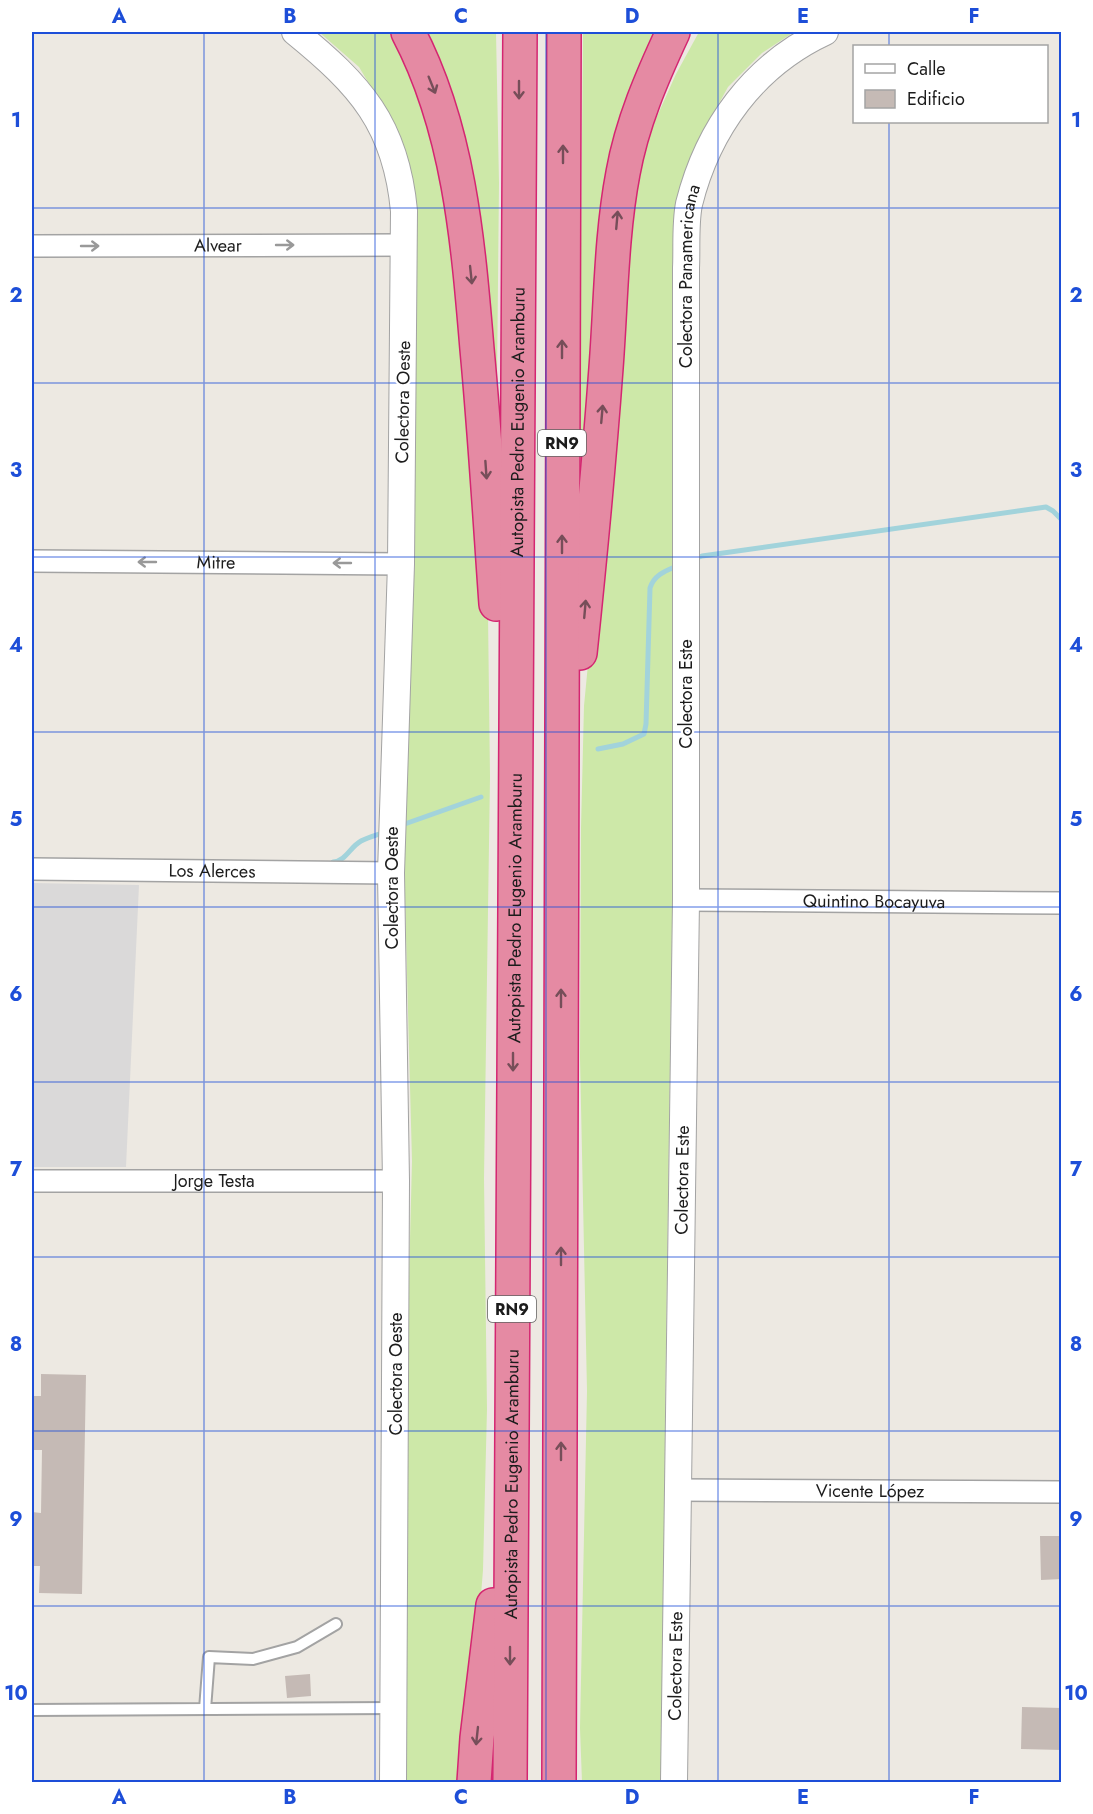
<svg xmlns="http://www.w3.org/2000/svg" width="1093" height="1814" font-family="Jost,sans-serif">
<style>
.residential{fill:#dad9d9}
.grass{fill:#cde8a8}
.lines{fill:none;stroke-linecap:round;stroke-linejoin:round}
.stream{stroke:#a2d3db;stroke-width:5}
.building{fill:#c5bab5}
.service-casing{stroke:#a3a3a3;stroke-width:14}
.minor-casing{stroke:#a3a3a3;stroke-width:24}
.tertiary-casing{stroke:#a3a3a3;stroke-width:28}
.motorway-casing{stroke:#d42671;stroke-width:36}
.service{stroke:#fff;stroke-width:10}
.minor{stroke:#fff;stroke-width:21}
.tertiary{stroke:#fff;stroke-width:26}
.motorway{stroke:#e58aa3;stroke-width:33}
.oneway{stroke:#764e59}
.oneway2{stroke:#999}
.grid{fill:none;stroke:#1d4ed8;stroke-width:1.5;stroke-opacity:0.55}
.labels{text-anchor:middle;dominant-baseline:central;stroke-width:4.5;stroke-linejoin:round;paint-order:stroke}
.shield{fill:#fff;stroke:#606060;stroke-width:1.5}
.shield-label{font-size:16px;font-weight:bold;fill:#1c1c1c}
.street-label{font-size:18px;fill:#1c1c1c;stroke:#fff}
.neatline{fill:none;stroke:#1d4ed8;stroke-width:2}
.grid-label{font-size:20px;text-anchor:middle;font-weight:bold;fill:#1d4ed8}
</style>
<rect width="100%" height="100%" fill="#ede9e2"/>
<!-- residential -->
<path class="residential" d="M32,883L139,885L126,1167H32Z"/>
<!-- grass -->
<path class="grass" d="M319,32H391L416,61L454,190L488,614L490,777L484,1178L487,1409L483,1570L466,1782H403L406,1397L412,1161L404,860L401,808L415,557L412,199L389,117L359,67Z
M428,32H496L499,183L496,481L438,59Z
M583,32H663L587,495L579,461Z
M699,32H794L762,53L728,87L694,149L679,190L674,238V784L665,1414L664,1782H582L580,1728L587,1391L580,1058L581,828L584,706L629,236L644,150L655,121L676,74Z"/>
<g class="lines">
<!-- stream -->
<path class="stream" d="M694,559L702,556L1046,507L1053,511L1062,520
M598,749L623,744L644,734L646,724L650,588C654,575 665,571 677,566
M399,826L481,797
M333,862C346,861 350,847 361,841C368,837 377,835 385,832"/>
</g>
<!-- building -->
<path class="building" d="M41,1374L86,1375L82,1594L39,1593L40,1566H32V1512L41,1513L42,1450H32L33,1396H41Z
M1040,1536H1062V1579L1041,1580Z
M310,1674L311,1696L287,1698L285,1676Z
M1022,1707L1062,1708V1750L1021,1749Z"/>
<g class="lines">
<defs>
<path id="service" d="M205,1709L209,1657L253,1659L297,1647L336,1624
M32,1710L394,1708"/>
<g id="minor">
<path id="s1" d="M32,246L405,245"/>
<path id="s2" d="M32,561L401,564"/>
<path id="s3" d="M32,869L391,873"/>
<path id="s4" d="M686,900L1062,903"/>
<path id="s5" d="M32,1181H396"/>
<path id="s6" d="M678,1490L1062,1492"/>
</g>
<g id="tertiary">
<path d="M295,32C360,85 396,124 404,211L401,564L391,873L396,1181L393,1782"/>
<path id="s7" d="M674,1782L686,900V268C687,248 685,224 689,204C708,128 754,65 825,32"/>
</g>
<g id="motorway">
<path d="M408,32C459,129 468,241 477,349C485,434 490,519 496,604"/>
<path d="M580,653C590,558 599,463 606,368C611,303 611,236 623,173C632,123 652,77 673,32"/>
<path d="M474,1782L477,1738L493,1605"/>
<path id="s8" d="M510,1782L520,32"/>
<path d="M559,1782L564,32"/>
</g>
</defs>
<!-- service casing -->
<use href="#service" class="service-casing"/>
<!-- minor casing -->
<use href="#minor" class="minor-casing"/>
<!-- tertiary casing -->
<use href="#tertiary" class="tertiary-casing"/>
<!-- motorway casing -->
<use href="#motorway" class="motorway-casing"/>
<!-- service -->
<use href="#service" class="service"/>
<!-- minor -->
<use href="#minor" class="minor"/>
<!-- tertiary -->
<use href="#tertiary" class="tertiary"/>
<!-- motorway -->
<use href="#motorway" class="motorway"/>
</g>
<!-- one-way arrows -->
<defs><path id="oneway-shaft" d="M-6 0H5M1.5-3L5.5 0L1.5 3" fill="none" stroke-width="1.6" stroke-linecap="round" stroke-linejoin="round" transform="scale(1.5)"/></defs>
<g class="oneway">
<use href="#oneway-shaft" transform="translate(432 85) rotate(68)"/>
<use href="#oneway-shaft" transform="translate(519 90) rotate(90)"/>
<use href="#oneway-shaft" transform="translate(563 154) rotate(-90)"/>
<use href="#oneway-shaft" transform="translate(617 220) rotate(-85)"/>
<use href="#oneway-shaft" transform="translate(471 275) rotate(84)"/>
<use href="#oneway-shaft" transform="translate(562 349) rotate(-90)"/>
<use href="#oneway-shaft" transform="translate(602 414) rotate(-85)"/>
<use href="#oneway-shaft" transform="translate(486 470) rotate(86)"/>
<use href="#oneway-shaft" transform="translate(562 544) rotate(-90)"/>
<use href="#oneway-shaft" transform="translate(585 609) rotate(-85)"/>
<use href="#oneway-shaft" transform="translate(561 998) rotate(-90)"/>
<use href="#oneway-shaft" transform="translate(513 1062) rotate(90)"/>
<use href="#oneway-shaft" transform="translate(561 1256) rotate(-90)"/>
<use href="#oneway-shaft" transform="translate(561 1451) rotate(-90)"/>
<use href="#oneway-shaft" transform="translate(510 1656) rotate(90)"/>
<use href="#oneway-shaft" transform="translate(477 1736) rotate(96)"/>
</g>
<g class="oneway2">
<use href="#oneway-shaft" transform="translate(285 245)"/>
<use href="#oneway-shaft" transform="translate(90 246)"/>
<use href="#oneway-shaft" transform="translate(147 562) rotate(-180)"/>
<use href="#oneway-shaft" transform="translate(342 563) rotate(-180)"/>
</g>
<!-- grid -->
<path class="grid" d="M204,32V1782M375,32V1782M546,32V1782M718,32V1782M889,32V46M889,122V1782M32,208H1062M32,383H1062M32,557H1062M32,732H1062M32,907H1062M32,1082H1062M32,1257H1062M32,1431H1062M32,1606H1062"/>
<g class="labels">
<!-- shield labels -->
<g class="shield">
<rect x="538" y="430" width="48" height="26" rx="4.5"/>
<rect x="488" y="1296" width="48" height="26" rx="4.5"/>
</g>
<g class="shield-label">
<text x="562" y="443">RN9</text>
<text x="512" y="1309">RN9</text>
</g>
<!-- street labels -->
<g class="street-label">
<text stroke="none"><textPath href="#s1" startOffset="186">Alvear</textPath></text>
<text stroke="none"><textPath href="#s7" startOffset="1506">Colectora Panamericana</textPath></text>
<text transform="translate(403 402) rotate(-89)">Colectora Oeste</text>
<text stroke="none"><textPath href="#s8" startOffset="1360">Autopista Pedro Eugenio Aramburu</textPath></text>
<text stroke="none"><textPath href="#s2" startOffset="184">Mitre</textPath></text>
<text transform="translate(686 694) rotate(-90)">Colectora Este</text>
<text stroke="none"><textPath href="#s3" startOffset="180">Los Alerces</textPath></text>
<text transform="translate(392 888) rotate(-90)">Colectora Oeste</text>
<text stroke="none"><textPath href="#s4" startOffset="188">Quintino Bocayuva</textPath></text>
<text stroke="none"><textPath href="#s8" startOffset="874">Autopista Pedro Eugenio Aramburu</textPath></text>
<text stroke="none"><textPath href="#s7" startOffset="602">Colectora Este</textPath></text>
<text stroke="none"><textPath href="#s5" startOffset="182">Jorge Testa</textPath></text>
<text transform="translate(396 1374) rotate(-90)">Colectora Oeste</text>
<text stroke="none"><textPath href="#s8" startOffset="298">Autopista Pedro Eugenio Aramburu</textPath></text>
<text stroke="none"><textPath href="#s6" startOffset="192">Vicente López</textPath></text>
<text stroke="none"><textPath href="#s7" startOffset="116">Colectora Este</textPath></text>
</g>
</g>
<!-- border -->
<rect width="1093" height="1814" fill="none" stroke="#ffffff" stroke-width="66"/>
<!-- legend -->
<rect x="853" y="45" width="195" height="78" fill="#ffffff" stroke="#a4a4a4" stroke-width="1.5"/>
<rect x="865" y="64" width="30" height="9" fill="#ffffff" stroke="#a4a4a4" stroke-width="1.5"/>
<text x="907" y="75" font-size="18" fill="#1c1c1c">Calle</text>
<rect x="865" y="90" width="30" height="18" fill="#c5bab5" stroke="#a4a4a4" stroke-width="1.5"/>
<text x="907" y="105" font-size="18" fill="#1c1c1c">Edificio</text>
<rect x="33" y="33" width="1027" height="1748" class="neatline"/>
<g class="grid-label">
<text x="119" y="23">A</text>
<text x="290" y="23">B</text>
<text x="461" y="23">C</text>
<text x="632" y="23">D</text>
<text x="803" y="23">E</text>
<text x="974" y="23">F</text>
<text x="16" y="127">1</text>
<text x="1076" y="127">1</text>
<text x="16" y="302">2</text>
<text x="1076" y="302">2</text>
<text x="16" y="477">3</text>
<text x="1076" y="477">3</text>
<text x="16" y="652">4</text>
<text x="1076" y="652">4</text>
<text x="16" y="826">5</text>
<text x="1076" y="826">5</text>
<text x="16" y="1001">6</text>
<text x="1076" y="1001">6</text>
<text x="16" y="1176">7</text>
<text x="1076" y="1176">7</text>
<text x="16" y="1351">8</text>
<text x="1076" y="1351">8</text>
<text x="16" y="1526">9</text>
<text x="1076" y="1526">9</text>
<text x="16" y="1700">10</text>
<text x="1076" y="1700">10</text>
<text x="119" y="1804">A</text>
<text x="290" y="1804">B</text>
<text x="461" y="1804">C</text>
<text x="632" y="1804">D</text>
<text x="803" y="1804">E</text>
<text x="974" y="1804">F</text>
</g>
</svg>
